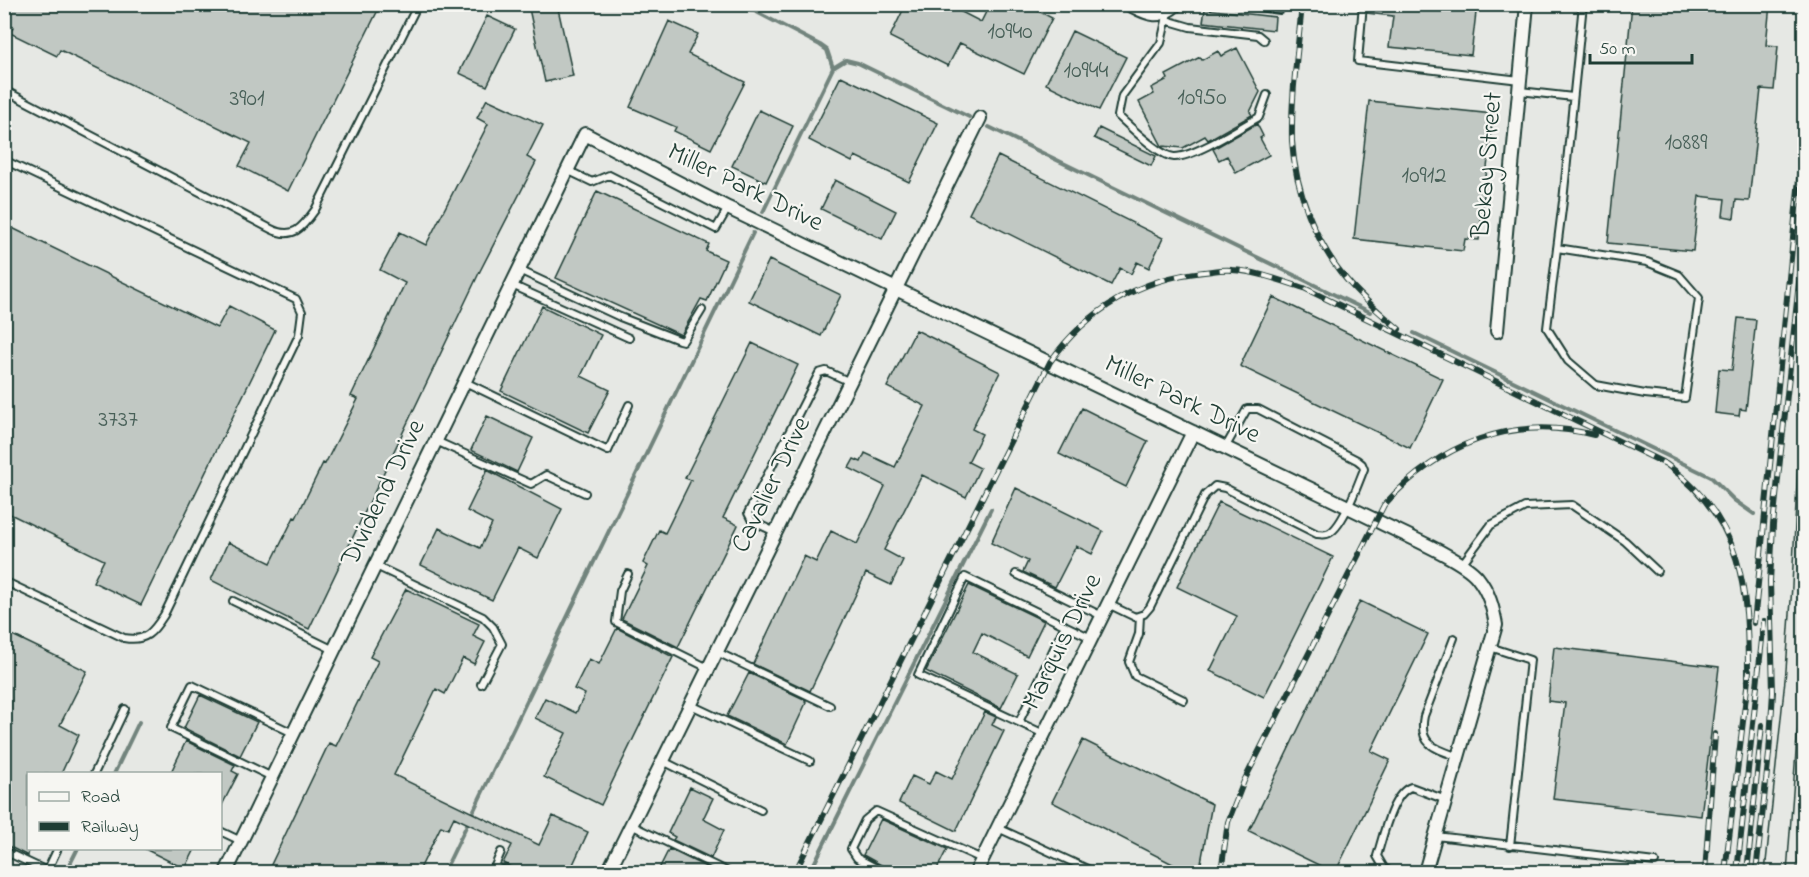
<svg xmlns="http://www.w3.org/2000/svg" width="1809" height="877" font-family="'Indie Flower',sans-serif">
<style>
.built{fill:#e6e8e4;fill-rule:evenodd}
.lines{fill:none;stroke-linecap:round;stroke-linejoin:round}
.stream{stroke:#72847d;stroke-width:4}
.building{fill:#c1c8c3;stroke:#1f3d34;stroke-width:1.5}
.lane-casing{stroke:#1f3d34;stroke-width:10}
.street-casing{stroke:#1f3d34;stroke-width:16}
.lane{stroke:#f6f6f2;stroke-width:6}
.street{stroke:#f6f6f2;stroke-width:12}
.tram{stroke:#1f3d34;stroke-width:1.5}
.rail-casing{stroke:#1f3d34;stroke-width:6}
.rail{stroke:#f6f6f2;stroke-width:4;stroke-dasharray:11;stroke-linecap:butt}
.labels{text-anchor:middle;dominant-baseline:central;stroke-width:4.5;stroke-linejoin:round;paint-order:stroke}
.number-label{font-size:24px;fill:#486058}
.street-label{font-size:27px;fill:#1f3d34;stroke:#f6f6f2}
</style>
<rect width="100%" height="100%" fill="#f6f6f2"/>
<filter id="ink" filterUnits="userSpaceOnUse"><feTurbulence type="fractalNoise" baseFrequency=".0167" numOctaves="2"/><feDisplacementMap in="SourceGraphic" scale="12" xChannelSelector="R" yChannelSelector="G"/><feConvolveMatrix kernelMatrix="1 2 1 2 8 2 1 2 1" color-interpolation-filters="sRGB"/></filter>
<g filter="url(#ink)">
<!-- built -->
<path class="built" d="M5,5H1804V872H5ZM28,774H220V848H28Z"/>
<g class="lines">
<!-- stream -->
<path class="stream" d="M741,4L820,45L827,50L833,68
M989,127L1370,312
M763,212L833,68L846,60L858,63L969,117
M1414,333L1711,477L1734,500L1754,514
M114,774L139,722
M66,872L78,848
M444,872L753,233
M810,872L991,509"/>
</g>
<!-- building -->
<path class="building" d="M4,4H381L288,191L239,166L251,143L60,50L57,56L10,33L13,27L4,23Z
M528,4H557L573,76L545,82Z
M906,4H946L981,22L990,4H1025L1052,18L1024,74L960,43L948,66L890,37Z
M1368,4H1477L1471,55L1389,47L1393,16L1367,13Z
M1632,4H1770L1766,45L1778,46L1774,90L1761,89L1749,201L1736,200L1734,218L1723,216L1725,199L1699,196L1693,251L1608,243Z
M1205,9L1275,17L1274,30L1203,22Z
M487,16L515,29L487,86L459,73Z
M669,21L698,34L688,54L745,82L711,149L674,131L676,127L630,107Z
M1072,31L1126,57L1099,110L1046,84Z
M1237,48L1260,92L1250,112L1252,115L1208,140L1205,136L1183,148L1162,146L1139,102L1154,94L1151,88L1168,79L1166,75L1200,57L1202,60L1218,51L1221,56Z
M841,76L938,123L909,182L855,156L852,162L809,140Z
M487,99L543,125L527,157L536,162L480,271L309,629L211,580L228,542L271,563L294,517L296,518L323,463L325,464L358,399L351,396L405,283L380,270L400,232L426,245L488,124L477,118Z
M1369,101L1493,114L1479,240L1465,239L1463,251L1354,239Z
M759,110L793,126L766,182L732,166Z
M1257,124L1263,136L1260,138L1269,155L1236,173L1227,156L1219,160L1213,149Z
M1099,128L1156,156L1151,166L1094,138Z
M998,156L1163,238L1149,268L1137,262L1131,274L1120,268L1111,285L969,214Z
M835,180L896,211L882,239L821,209Z
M597,191L709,244L706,251L726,260L707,301L701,299L681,335L556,278Z
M4,224L217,328L229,306L275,330L141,605L93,582L104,560L4,511Z
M769,260L841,295L821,336L749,301Z
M1273,297L1443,379L1410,448L1240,366Z
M542,306L601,335L581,376L610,390L588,433L501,391Z
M1738,318L1756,320L1746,410L1740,409L1739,416L1715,413L1719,369L1732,370Z
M916,330L1000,372L972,429L982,434L968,462L980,468L966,497L922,475L884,550L903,560L891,585L866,573L810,691L753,664L804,556L816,562L831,531L857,544L870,518L885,486L849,468L854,459L861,462L865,453L895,467L925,406L887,387Z
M752,343L798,365L723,518L738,525L678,647L622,619L648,566L643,563L659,530L665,533L691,480L685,478Z
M1082,408L1148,441L1126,487L1059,454Z
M487,416L533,438L517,472L471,450Z
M487,470L562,509L538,558L518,548L492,600L421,565L439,528L480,548L492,524L467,511Z
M1016,488L1103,531L1092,554L1076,546L1055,587L1023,572L1028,561L991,543Z
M1219,502L1333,557L1264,697L1210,671L1237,616L1177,587Z
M969,585L1044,621L1027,656L982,633L973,652L1018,674L1001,708L926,671Z
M406,589L479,624L473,636L485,642L474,664L463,658L445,694L436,689L394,775L539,845L553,816L588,832L569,873H522L503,863L512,845L454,817L448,829L441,826L418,873H267L329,743L336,746L378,661L370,657Z
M1360,601L1428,634L1371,751L1390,760L1335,873L1249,831Z
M617,628L673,657L601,805L544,777L566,733L535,718L545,698L576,713L585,694L574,689L589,659L599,664Z
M4,631L87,671L60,725L79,735L61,774H28V856L4,844Z
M1554,647L1719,667L1701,816L1553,799L1565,703L1548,701Z
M749,673L806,700L805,702L806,703L787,744L727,716Z
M200,695L257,722L240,756L184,728Z
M985,712L996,717L992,725L1004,731L956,831L899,803L912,776L929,784L936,771L952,779Z
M1083,740L1212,804L1199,873H1190L1052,802Z
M186,741L235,765L232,771L238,774L220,809V774H170Z
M690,787L713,798L703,819L724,830L711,858L673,840L675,837L668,833Z
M881,819L947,849L935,873H888L885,867L863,855Z
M145,849H195L185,869Z
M669,849L706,867L704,873H657Z"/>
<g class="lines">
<defs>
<path id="lane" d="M1237,4L1280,10L1281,4
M1363,4L1358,61L1520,80
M1168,12L1161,43L1122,96L1118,116C1130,126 1159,156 1174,157C1193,158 1241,127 1259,117L1267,95
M1166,20L1190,27L1258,35L1264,40
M4,90L271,229C293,240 302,228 315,210L418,4
M1520,91L1573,97
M4,160L296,299L302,312L299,335L164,615C153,632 146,642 124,638L4,581
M567,170L592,182L609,175L716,229L728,208
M1557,248L1647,262L1679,275L1699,298L1685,398L1645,394L1596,385L1568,361L1547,328L1563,201L1583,4
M519,270L620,317L679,340L683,341L702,310
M512,285L629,338
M465,382L608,451L629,405
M436,441L531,484L546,475L585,493
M775,532L752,521L748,513L819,373L826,371L850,382
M1462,564L1491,525L1525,507L1572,505L1625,541L1657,571
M376,566L483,617L493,627L502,644L481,684
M628,574L620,591L616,622L708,668
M1016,574L1102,616
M233,601L334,650
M1108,604L1135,617L1144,614L1150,607L1205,495L1215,486L1225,488L1317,534C1321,534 1323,535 1327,534C1342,530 1358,484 1364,469L1362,464L1357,460L1258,409H1247L1225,448
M1140,616L1139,634L1129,662L1135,676L1184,700
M1454,638L1424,716C1418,745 1436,749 1459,757
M1490,647L1530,660L1510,846
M717,652L830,706
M691,705L810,761
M1019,722L1065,625
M1044,734L918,675L965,577L1091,638
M663,761L761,810
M94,774L125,709
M272,777L171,728L192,685L293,733
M631,825L728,872
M998,828L1094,872
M220,831L241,841
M1436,836L1655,862
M4,851L45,870L48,869L58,848
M501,852L495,866L507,872
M883,872L857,858L851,849L865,820L876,811L982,859
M1391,872L1384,868L1377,856C1383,837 1392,793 1411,787L1446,800"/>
<path id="street" d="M1128,4C1148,14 1158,21 1177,4
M1497,331L1527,4
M226,872L585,134L728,208L1375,520C1398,532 1463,559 1477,577C1489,592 1493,608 1496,625L1425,872
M608,872L980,118
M976,872L1193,432"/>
</defs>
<!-- lane casing -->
<use href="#lane" class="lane-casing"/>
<!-- street casing -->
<use href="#street" class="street-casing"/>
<!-- lane -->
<use href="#lane" class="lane"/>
<!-- street -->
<use href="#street" class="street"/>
<!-- tram -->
<path class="tram" d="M1765,872L1786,670L1792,586L1804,340
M1787,872L1802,672L1804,562"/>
<defs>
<path id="rail" d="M1302,4C1298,50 1291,95 1292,141C1295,189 1315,242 1346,279C1362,298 1381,314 1399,329
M1754,623L1804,130
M795,872L1050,362C1087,310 1141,278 1204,272C1213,271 1223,269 1232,270C1256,271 1281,281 1304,288L1666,464C1744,521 1748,588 1748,677
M1221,872L1228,822L1244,781L1384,505C1439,444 1512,414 1594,435
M1705,872L1715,734
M1725,872L1749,671
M1737,872L1764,621
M1747,872L1762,725
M1756,872L1769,754L1773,692L1770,581L1773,525L1804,236
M1799,872L1802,845"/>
</defs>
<!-- rail casing -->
<use href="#rail" class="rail-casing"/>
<!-- rail -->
<use href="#rail" class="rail"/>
</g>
</g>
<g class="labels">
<!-- number labels -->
<g class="number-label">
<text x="1010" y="32">10940</text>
<text x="1086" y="71">10944</text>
<text x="1202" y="98">10950</text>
<text x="247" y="99">3901</text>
<text x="1686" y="143">10889</text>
<text x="1424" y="176">10912</text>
<text x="118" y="420">3737</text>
</g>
<!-- street labels -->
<g class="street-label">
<text transform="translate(1488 165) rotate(-85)">Bekay Street</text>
<text transform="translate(745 188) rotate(26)">Miller Park Drive</text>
<text transform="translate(1182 400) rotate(26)">Miller Park Drive</text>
<text transform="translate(772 485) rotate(-64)">Cavalier Drive</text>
<text transform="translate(384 493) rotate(-64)">Dividend Drive</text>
<text transform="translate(1063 642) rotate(-64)">Marquis Drive</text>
</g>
</g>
<!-- margin -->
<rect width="1809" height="877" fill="none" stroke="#f6f6f2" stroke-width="24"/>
<rect x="12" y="12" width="1785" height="853" fill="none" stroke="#1f3d34" stroke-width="2" filter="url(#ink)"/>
<!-- legend -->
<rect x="27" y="772" width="195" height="78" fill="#f6f6f2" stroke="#a0aca6" stroke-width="1.5"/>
<rect x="39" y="792" width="30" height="9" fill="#f6f6f2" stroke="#a0aca6" stroke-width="1.5"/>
<text x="81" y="802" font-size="18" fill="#1f3d34">Road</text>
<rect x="39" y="822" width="30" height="9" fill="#1f3d34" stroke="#a0aca6" stroke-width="1.5"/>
<text x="81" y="832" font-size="18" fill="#1f3d34">Railway</text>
<!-- scale -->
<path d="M1590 54v9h102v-9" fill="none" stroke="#1f3d34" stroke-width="3"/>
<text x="1599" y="54" font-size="18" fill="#1f3d34" stroke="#f6f6f2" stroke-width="4.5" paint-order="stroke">50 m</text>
</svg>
